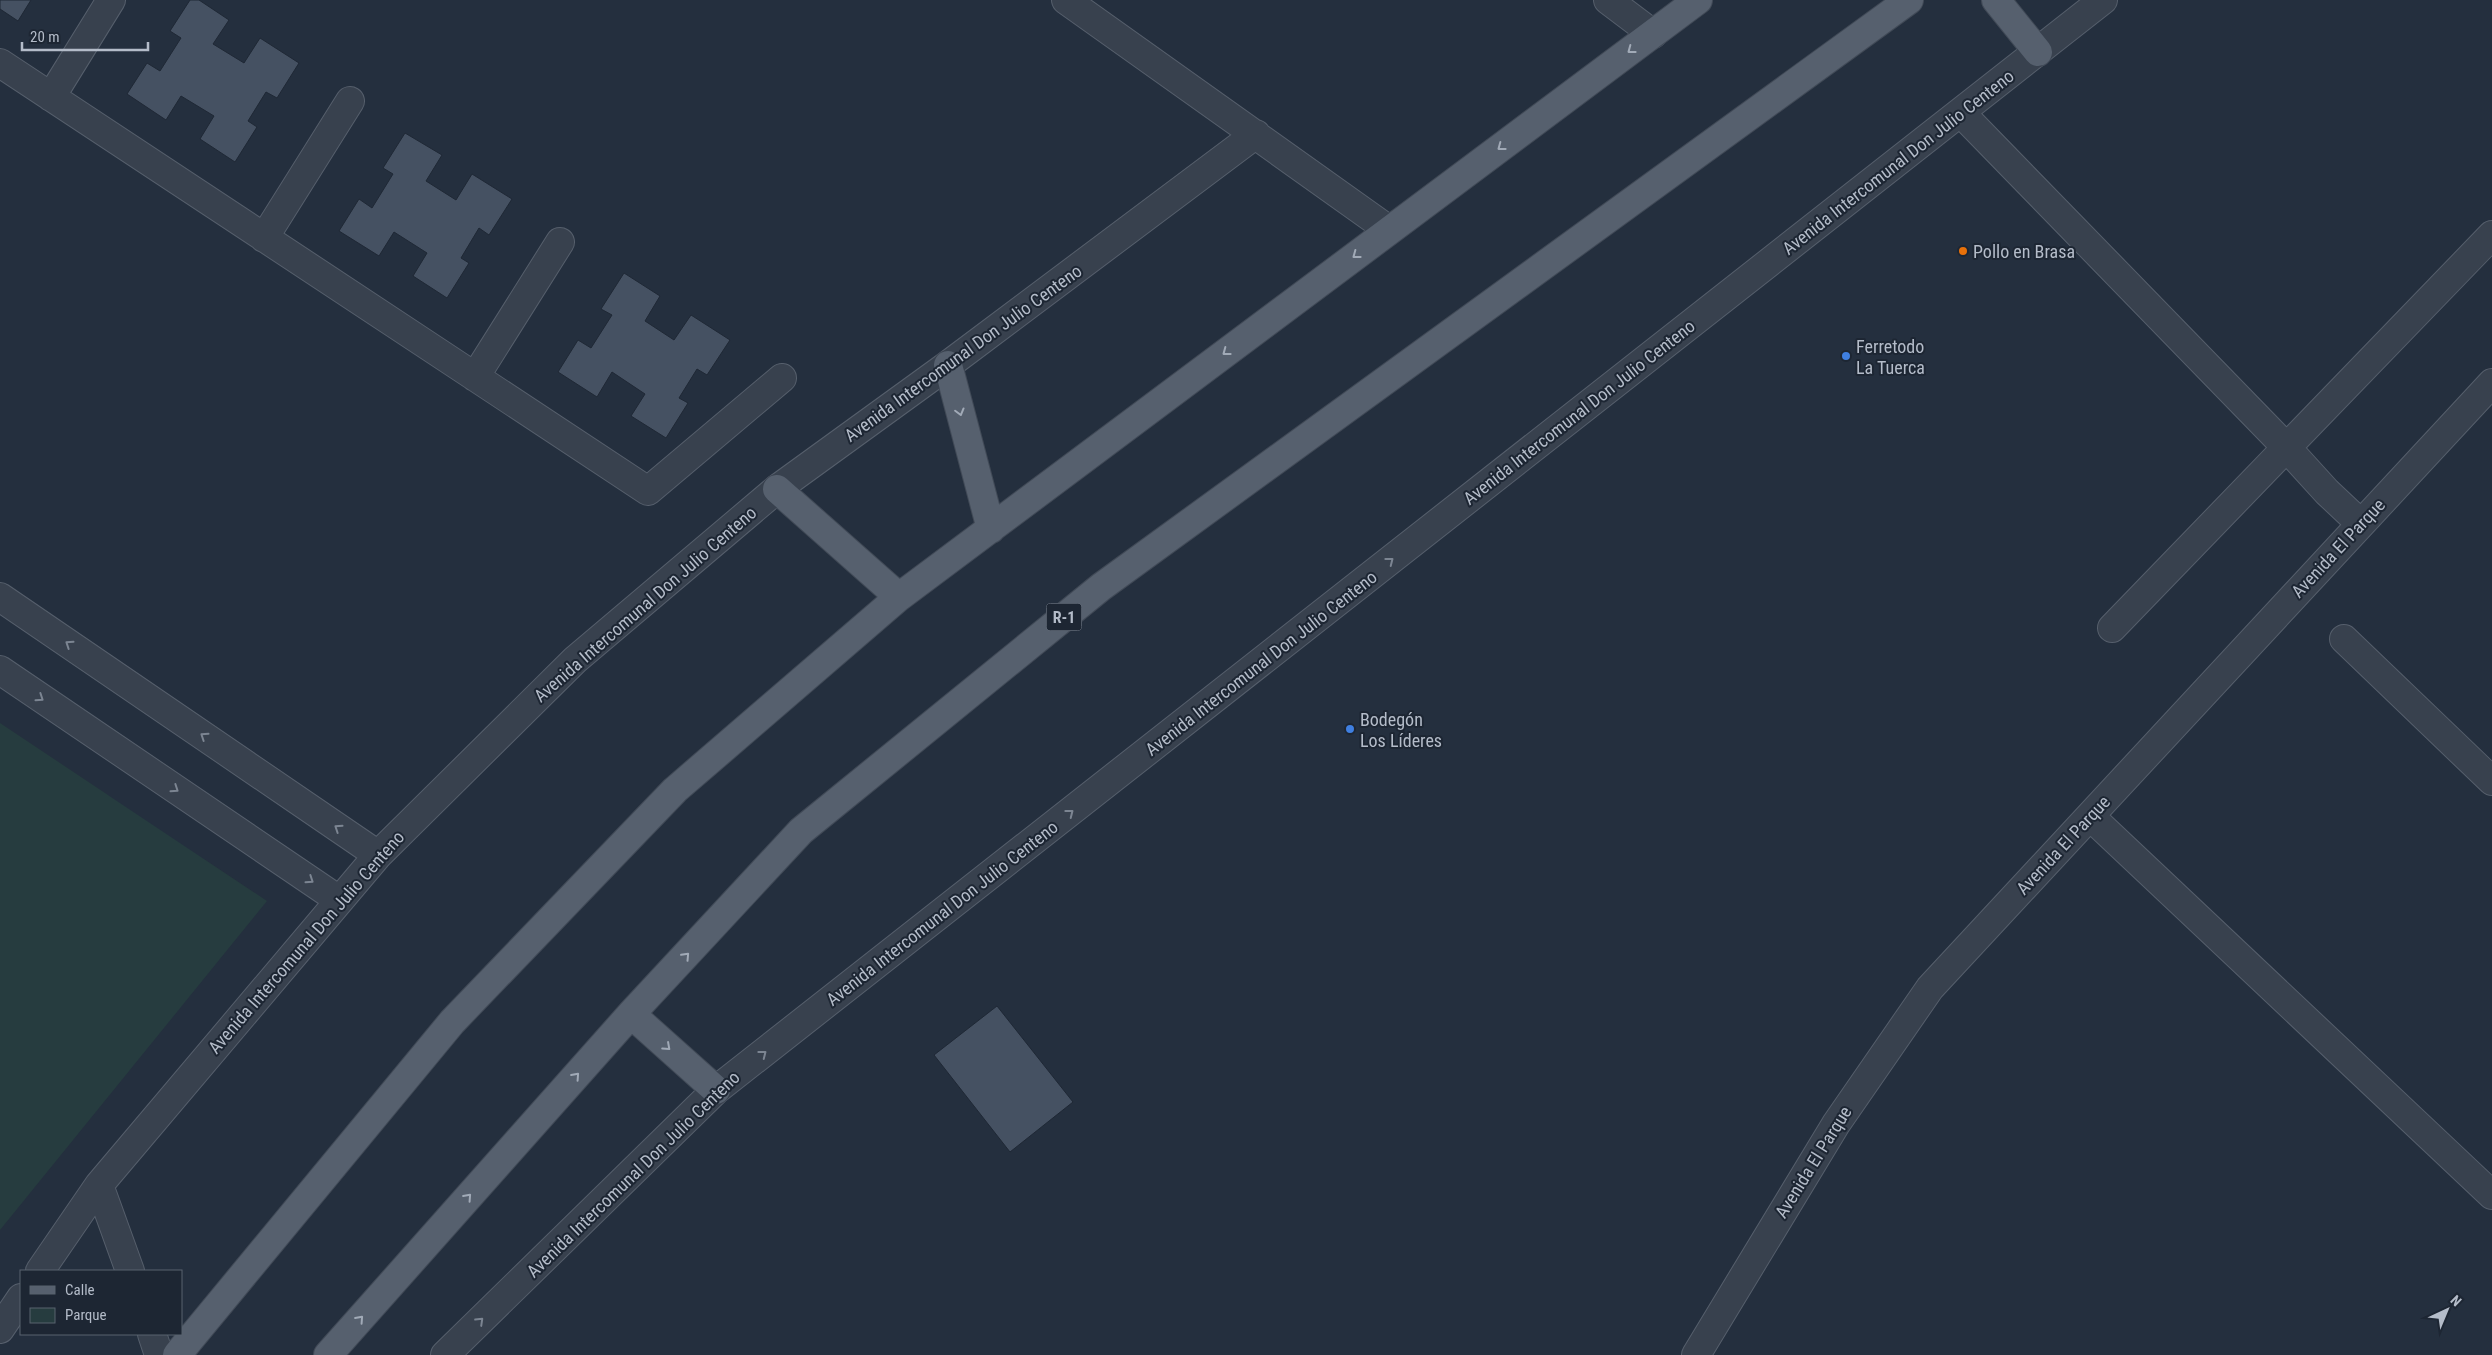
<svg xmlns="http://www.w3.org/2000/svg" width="2492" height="1355" font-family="'Roboto Condensed',sans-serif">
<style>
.park{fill:#263c3f}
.building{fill:#455162;stroke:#1f2835}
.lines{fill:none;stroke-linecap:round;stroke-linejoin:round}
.minor-casing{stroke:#565f6c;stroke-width:30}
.major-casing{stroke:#414a57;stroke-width:30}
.minor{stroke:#38414e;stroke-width:28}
.major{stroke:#56606e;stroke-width:28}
.oneway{stroke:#a1aab7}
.oneway2{stroke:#7c8592}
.food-dot{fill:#e8710a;stroke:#1d2633;stroke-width:2}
.shop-dot{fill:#3f7fe0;stroke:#1d2633;stroke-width:2}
.labels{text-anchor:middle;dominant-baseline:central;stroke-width:4;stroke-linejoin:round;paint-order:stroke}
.shield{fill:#1d2633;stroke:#878f9c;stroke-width:1}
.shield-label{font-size:16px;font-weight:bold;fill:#b4bcc9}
.street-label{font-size:18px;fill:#b4bcc9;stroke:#1d2633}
.poi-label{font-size:18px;fill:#b4bcc9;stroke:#1d2633;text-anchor:start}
</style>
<rect width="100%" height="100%" fill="#242f3e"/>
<!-- park -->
<path class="park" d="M0,723L267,901L0,1230Z"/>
<!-- building -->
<path class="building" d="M0,0H31L18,21L0,9Z
M190,0H199L229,20L213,44L244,63L260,38L299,63L277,98L266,92L248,121L257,127L235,162L200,139L214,116L181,96L166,120L127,94L147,63L160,71L181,38L170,31Z
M405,133L442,155L426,181L456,200L472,174L512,199L489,235L479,228L461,258L469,263L447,298L413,276L427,253L394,232L379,256L339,231L359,199L372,208L393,174L383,168Z
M624,273L660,296L645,321L674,340L691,315L730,340L707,375L697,369L679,398L688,403L666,438L631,416L645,394L612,372L597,397L558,372L578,340L591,348L612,315L601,309Z
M997,1006L1073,1102L1010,1152L934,1055Z"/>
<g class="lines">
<defs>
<path id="minor" d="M1066,0L1389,230
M1608,0L1653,34
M0,63L648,491L782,378
M51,97L111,0
M1961,113L2287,448L2327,492L2360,523
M264,238L350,101
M475,377L560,242
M0,597L378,855
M2112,628L2492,235
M2344,639L2492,781
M0,670L339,900
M2091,817L2492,1195
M40,1271L99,1185
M130,1271L99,1185L378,855L575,660L777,489L948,365L1256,134
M0,1329L21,1298
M152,1334L159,1355
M445,1355L716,1090L2103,0
M1696,1355L1836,1124L1930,988L2492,383"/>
<path id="major" d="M1996,0L2038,52
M948,365L991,529
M777,489L899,597
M631,1014L716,1090
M177,1355L452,1022L675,790L899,597L1698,0
M328,1355L631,1014L801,831L1101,587L1909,0"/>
</defs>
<!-- minor casing -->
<use href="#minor" class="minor-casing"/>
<!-- major casing -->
<use href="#major" class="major-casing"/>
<!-- minor -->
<use href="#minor" class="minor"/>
<!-- major -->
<use href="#major" class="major"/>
</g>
<!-- one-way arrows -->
<defs><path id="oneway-chevron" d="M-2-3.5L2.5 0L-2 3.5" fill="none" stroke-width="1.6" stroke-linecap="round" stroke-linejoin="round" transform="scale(1.25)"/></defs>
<g class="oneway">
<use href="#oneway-chevron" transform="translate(1631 50) rotate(143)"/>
<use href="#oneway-chevron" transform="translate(1501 147) rotate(143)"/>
<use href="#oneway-chevron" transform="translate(1356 255) rotate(143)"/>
<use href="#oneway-chevron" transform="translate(1226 352) rotate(143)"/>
<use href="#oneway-chevron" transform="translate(960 412) rotate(75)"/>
<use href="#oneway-chevron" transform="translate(686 956) rotate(-47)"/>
<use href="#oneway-chevron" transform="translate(667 1047) rotate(42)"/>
<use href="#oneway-chevron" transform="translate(576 1076) rotate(-48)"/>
<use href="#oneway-chevron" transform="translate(468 1197) rotate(-48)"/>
<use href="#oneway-chevron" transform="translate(360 1319) rotate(-48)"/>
</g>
<g class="oneway2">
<use href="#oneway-chevron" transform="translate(1390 561) rotate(-38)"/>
<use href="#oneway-chevron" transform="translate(69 644) rotate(-146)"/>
<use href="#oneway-chevron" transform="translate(40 698) rotate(34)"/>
<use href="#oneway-chevron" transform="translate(204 736) rotate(-146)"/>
<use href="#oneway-chevron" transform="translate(175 789) rotate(34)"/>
<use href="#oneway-chevron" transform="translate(1070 813) rotate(-38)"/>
<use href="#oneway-chevron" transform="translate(338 828) rotate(-146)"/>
<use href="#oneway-chevron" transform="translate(310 880) rotate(34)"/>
<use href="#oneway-chevron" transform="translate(763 1054) rotate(-38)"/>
<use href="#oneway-chevron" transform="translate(480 1321) rotate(-44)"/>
</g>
<!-- markers -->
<circle class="food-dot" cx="1963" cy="251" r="5"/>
<g class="shop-dot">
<circle cx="1846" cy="356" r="5"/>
<circle cx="1350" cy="729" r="5"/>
</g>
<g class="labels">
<!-- shield labels -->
<rect class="shield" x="1046.5" y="603.5" width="35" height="27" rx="4"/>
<g class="shield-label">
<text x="1064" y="617">R-1</text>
</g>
<!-- street labels -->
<g class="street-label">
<text transform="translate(1898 162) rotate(-38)">Avenida Intercomunal Don Julio Centeno</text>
<text transform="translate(963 353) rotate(-36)">Avenida Intercomunal Don Julio Centeno</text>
<text transform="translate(1579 412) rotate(-38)">Avenida Intercomunal Don Julio Centeno</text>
<text transform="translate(2338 548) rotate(-47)">Avenida El Parque</text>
<text transform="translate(645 604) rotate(-41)">Avenida Intercomunal Don Julio Centeno</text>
<text transform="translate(1261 663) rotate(-38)">Avenida Intercomunal Don Julio Centeno</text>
<text transform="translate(2063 845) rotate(-47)">Avenida El Parque</text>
<text transform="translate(942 913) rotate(-38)">Avenida Intercomunal Don Julio Centeno</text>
<text transform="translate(306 942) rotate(-49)">Avenida Intercomunal Don Julio Centeno</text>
<text transform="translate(1813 1162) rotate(-58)">Avenida El Parque</text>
<text transform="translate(633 1174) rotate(-44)">Avenida Intercomunal Don Julio Centeno</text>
</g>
<!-- poi labels -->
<g class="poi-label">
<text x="1973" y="251">Pollo en Brasa</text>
<text x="1856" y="346">Ferretodo<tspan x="1856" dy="21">La Tuerca</tspan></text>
<text x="1360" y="719">Bodegón<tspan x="1360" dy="21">Los Líderes</tspan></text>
</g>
</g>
<!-- legend -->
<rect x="20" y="1270" width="162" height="65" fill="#1d2633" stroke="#59626f"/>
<rect x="30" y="1286" width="25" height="8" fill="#56606e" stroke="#59626f"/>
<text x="65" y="1295" font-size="15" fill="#b4bcc9">Calle</text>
<rect x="30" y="1308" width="25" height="15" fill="#263c3f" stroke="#59626f"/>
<text x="65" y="1320" font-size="15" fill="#b4bcc9">Parque</text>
<!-- north arrow -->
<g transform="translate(2447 1310) rotate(44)" stroke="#1d2633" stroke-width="4" paint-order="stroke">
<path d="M0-4L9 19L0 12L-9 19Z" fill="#b4bcc9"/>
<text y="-8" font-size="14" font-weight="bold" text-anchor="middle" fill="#b4bcc9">N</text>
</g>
<!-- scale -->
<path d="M22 42v8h126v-8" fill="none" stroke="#b4bcc9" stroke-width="2.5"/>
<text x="30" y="42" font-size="15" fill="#b4bcc9" stroke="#1d2633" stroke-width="4" paint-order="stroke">20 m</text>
</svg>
